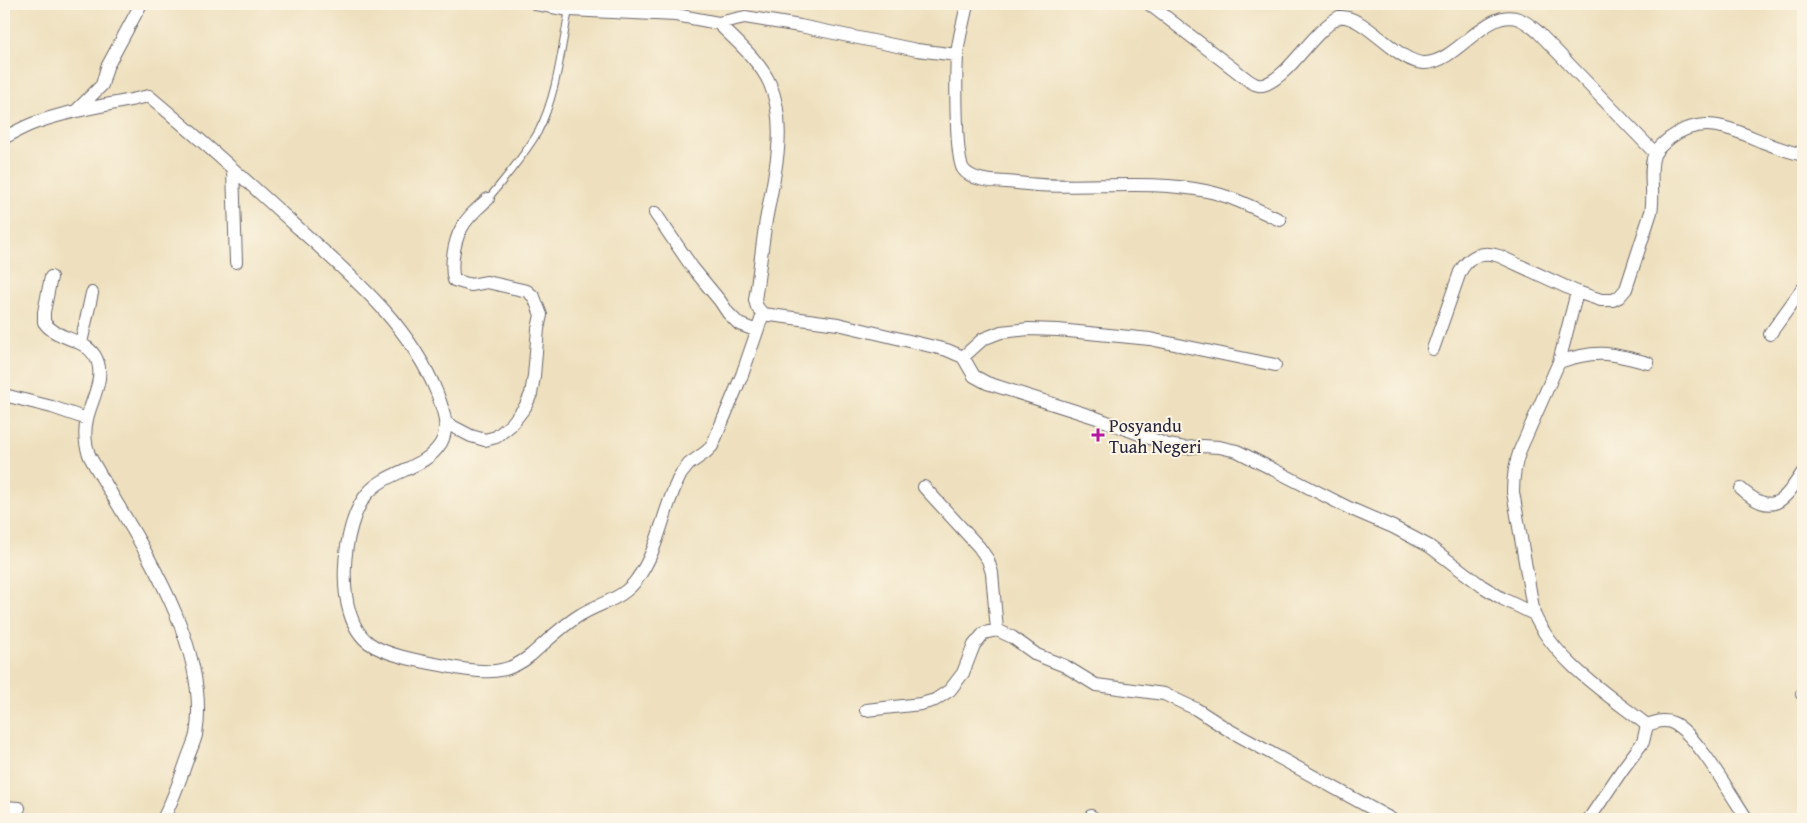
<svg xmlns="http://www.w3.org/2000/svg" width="1807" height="823" font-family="'Gentium Book Plus',serif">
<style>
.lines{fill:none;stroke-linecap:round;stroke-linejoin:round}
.lane-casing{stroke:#696469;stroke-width:8}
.street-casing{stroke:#696469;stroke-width:14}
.lane{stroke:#fff;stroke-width:6}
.street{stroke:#fff;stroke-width:12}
.poi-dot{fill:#b5179e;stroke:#fcf5e5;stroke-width:2}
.labels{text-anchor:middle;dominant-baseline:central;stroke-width:4;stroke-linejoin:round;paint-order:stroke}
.poi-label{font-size:18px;fill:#22223b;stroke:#fcf5e5;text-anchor:start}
</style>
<rect width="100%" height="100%" fill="#fcf5e5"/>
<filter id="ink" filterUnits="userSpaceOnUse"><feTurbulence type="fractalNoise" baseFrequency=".02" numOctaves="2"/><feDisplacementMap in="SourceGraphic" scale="10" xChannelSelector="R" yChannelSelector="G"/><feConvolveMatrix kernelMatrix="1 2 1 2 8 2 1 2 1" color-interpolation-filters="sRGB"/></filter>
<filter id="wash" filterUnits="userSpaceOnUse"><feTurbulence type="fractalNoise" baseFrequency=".0096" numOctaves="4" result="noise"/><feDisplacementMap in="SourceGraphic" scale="20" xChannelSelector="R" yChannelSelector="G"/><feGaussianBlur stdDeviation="1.12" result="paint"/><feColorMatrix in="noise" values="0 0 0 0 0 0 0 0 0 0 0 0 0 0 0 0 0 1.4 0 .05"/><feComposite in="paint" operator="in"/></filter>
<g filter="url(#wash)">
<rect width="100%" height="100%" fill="#eee0be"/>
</g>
<g filter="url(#ink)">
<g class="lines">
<defs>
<path id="lane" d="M488,199C505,178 524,156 538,132C557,95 561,50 569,10"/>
<path id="street" d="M536,4L569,10L676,15L718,23L745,17L800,26L917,50L957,55
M967,4C964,21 958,39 957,56C956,75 955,156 963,169C973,183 1001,181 1017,183C1079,191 1144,178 1206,191C1232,196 1256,209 1280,220
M1149,4L1248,80C1254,84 1259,87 1266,84C1292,73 1311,33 1339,17C1365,14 1398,64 1425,63C1458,62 1486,7 1519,19C1527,22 1532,27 1538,32L1655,153
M718,23C736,41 760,61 770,84C788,127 774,177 766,220C762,247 759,274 755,300L757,307L763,314L838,324L947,350L963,357L974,376L987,383L1094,417L1168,445L1185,448L1203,446L1219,447L1237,451L1349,508L1393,527L1429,546L1482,586L1503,599L1534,614
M76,111L102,85L107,67L141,4
M4,138C13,133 22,128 32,124C69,110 111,105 149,96C199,138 247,181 295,225C350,275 409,323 437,393C443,409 450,427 441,443C425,470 387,470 367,494C341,525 333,617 369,643C388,657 432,663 456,668C486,673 507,675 531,655C547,641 562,626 580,615C599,603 624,599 637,579C660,548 663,507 681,474L689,464L706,452L712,446L742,375L763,314
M233,169L236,262
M655,213L692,267L720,301L728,313L739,324L757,331
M51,277L44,312V322C56,340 83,337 95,356C107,376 91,400 87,419C84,432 85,445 90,457C133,534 212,642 196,735C194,743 190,751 187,760C180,780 173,800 163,819
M1577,292L1559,362L1520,450C1515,464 1513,476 1513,492L1534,614C1555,661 1607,694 1647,725
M1770,334L1803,288
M81,343L92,293
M1433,349L1460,272C1469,256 1482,250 1499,256L1577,292L1601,300H1613L1619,297L1626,289L1651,212C1655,193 1648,173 1654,155C1657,148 1664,143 1670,138C1702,114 1730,128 1763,142C1776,147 1790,152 1803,155
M963,357L983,339L1001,332L1029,329L1058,330L1150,339L1275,365
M1559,362C1597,349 1610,353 1648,363
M4,395L52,407L87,419
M446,423L471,436L485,440L496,437L511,425L525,407L531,394L534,376L538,329L541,315L534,297L527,291L487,282L471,285L454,280C450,266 454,242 461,229C467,217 478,208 488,199
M924,487L979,547L988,560L992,573L997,630
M1741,489C1773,517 1783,502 1803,472
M1802,694H1803
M866,710L921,704L935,700L950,690L963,673L974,645L984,633L997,630L1012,637L1037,655L1065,666L1096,685L1164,694L1196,709L1227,729L1391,819
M1647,725C1656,722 1664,719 1673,723C1696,733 1732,797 1747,819
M4,807L19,808
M1091,816L1095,819
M1589,819L1622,770L1643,742L1647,725"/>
</defs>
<!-- lane casing -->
<use href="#lane" class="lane-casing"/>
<!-- street casing -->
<use href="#street" class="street-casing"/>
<!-- lane -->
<use href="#lane" class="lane"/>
<!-- street -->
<use href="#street" class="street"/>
</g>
</g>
<!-- markers -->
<path class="poi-dot" d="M1095.5 427.5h5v5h5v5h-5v5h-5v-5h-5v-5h5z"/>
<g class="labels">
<!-- poi labels -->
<g class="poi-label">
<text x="1109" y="425">Posyandu<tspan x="1109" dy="21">Tuah Negeri</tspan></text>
</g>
</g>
<!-- margin -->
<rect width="1807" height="823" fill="none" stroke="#fcf5e5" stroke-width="20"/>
</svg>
